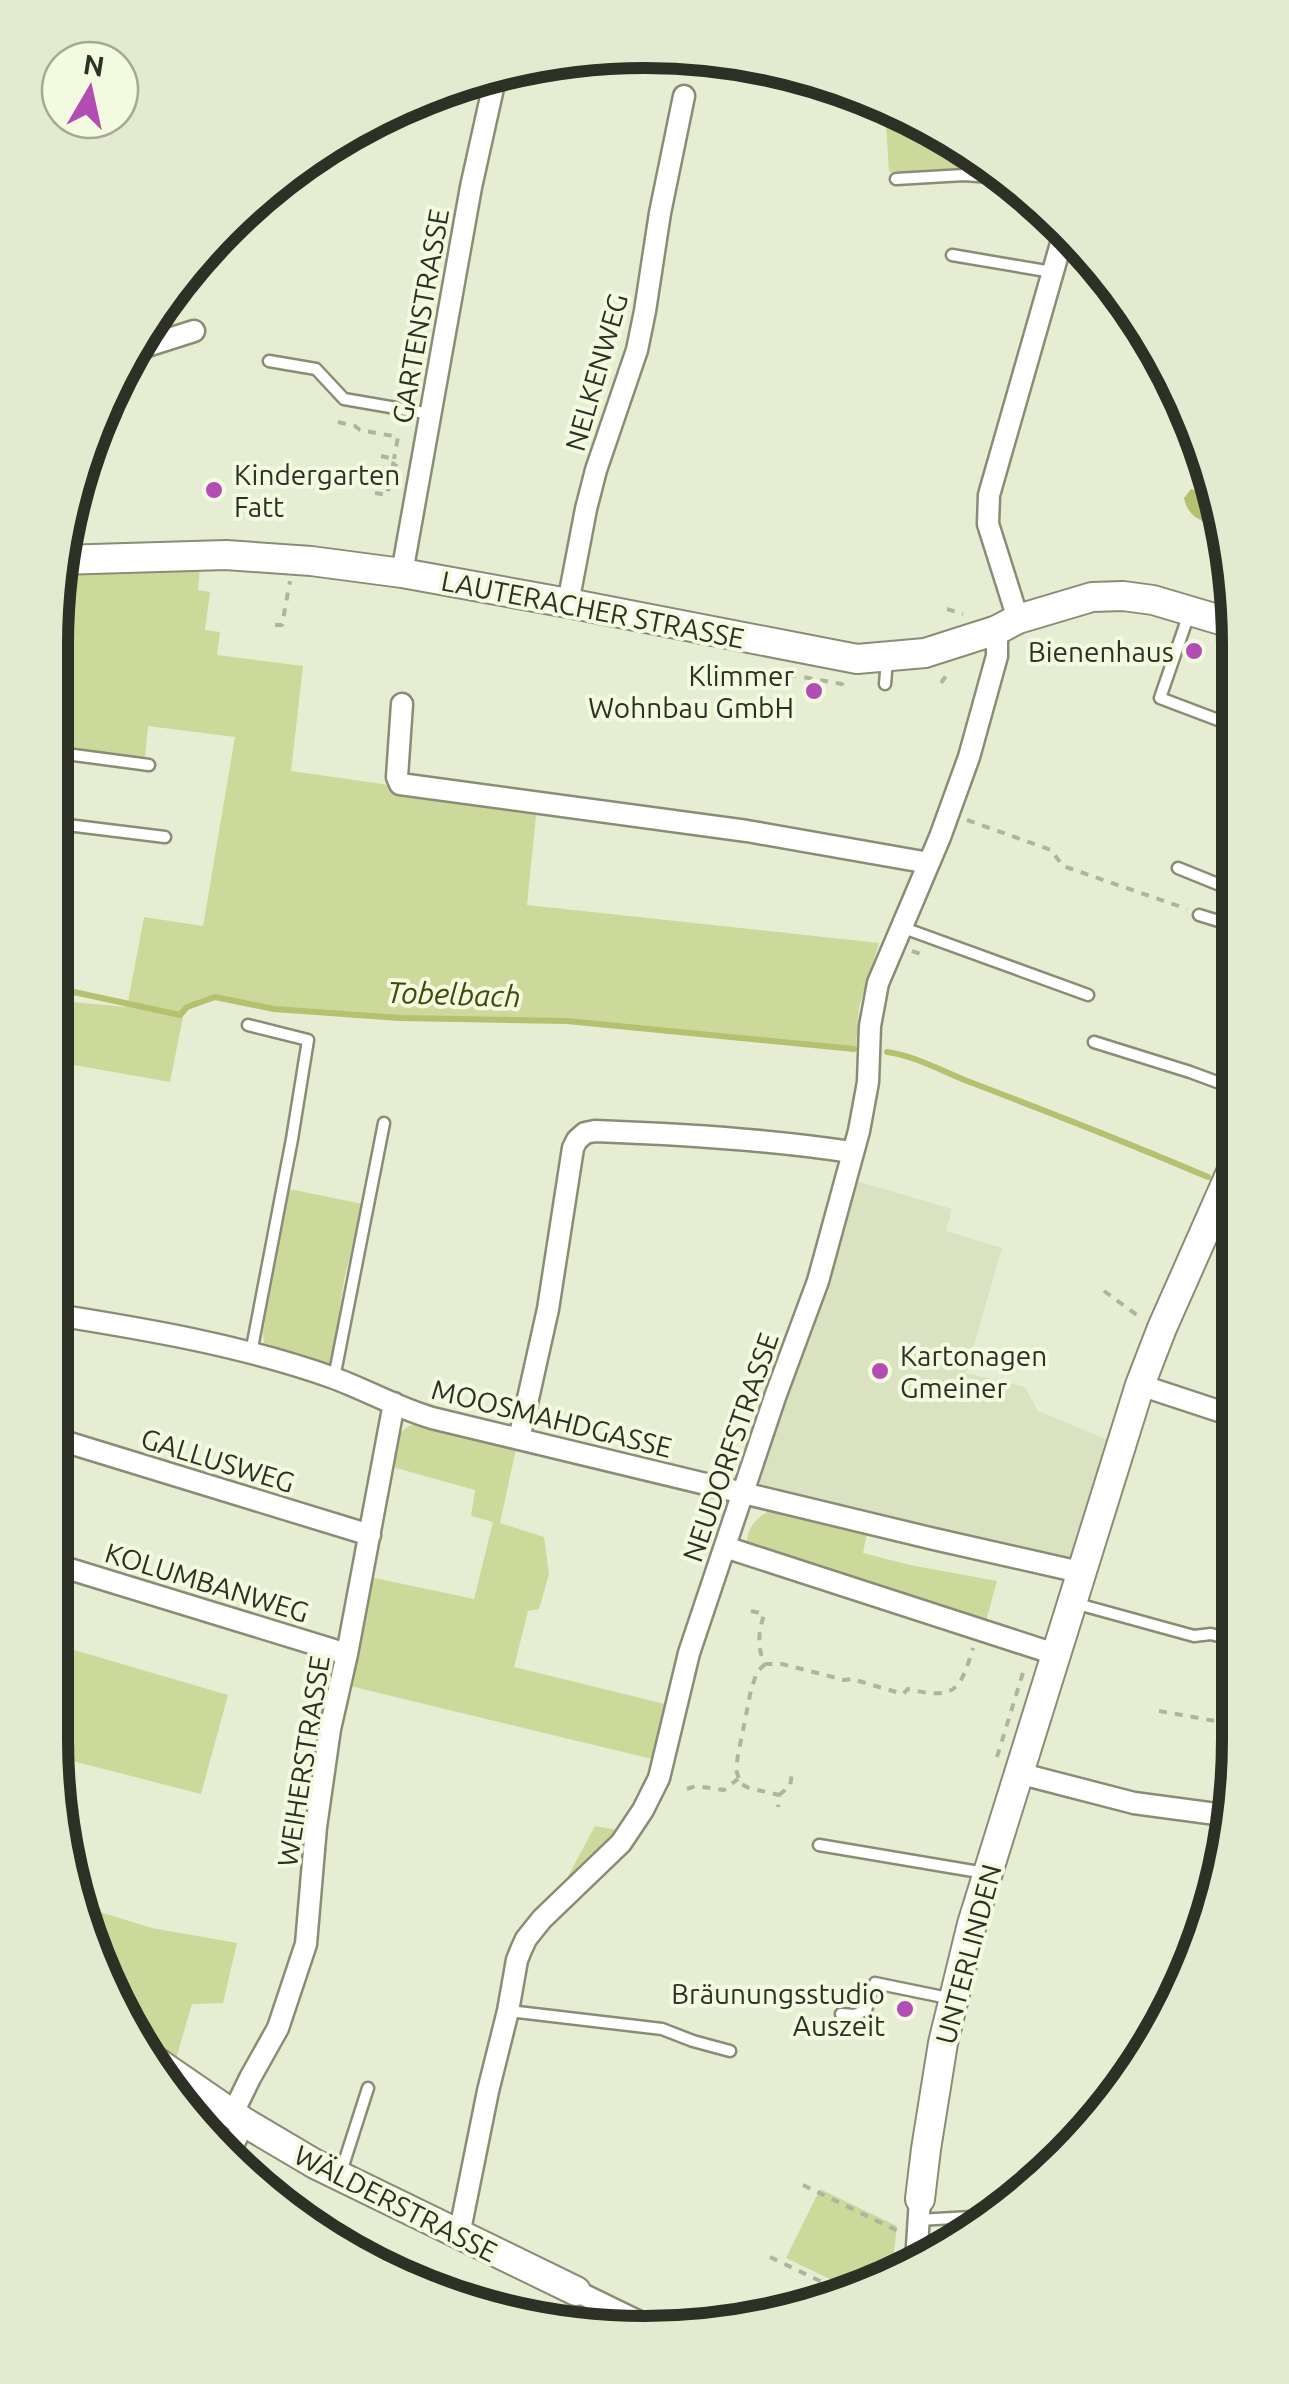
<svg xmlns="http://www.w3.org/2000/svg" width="1289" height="2384" font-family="Ubuntu,sans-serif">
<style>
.built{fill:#dbe2c1}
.green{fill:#cdd99b}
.water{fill:#b3c170}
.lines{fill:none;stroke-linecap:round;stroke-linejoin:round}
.stream{stroke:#b3c170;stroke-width:6}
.lane-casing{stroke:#888d75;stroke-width:15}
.street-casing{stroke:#888d75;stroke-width:25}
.secondary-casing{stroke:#888d75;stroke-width:32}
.path{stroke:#afb49e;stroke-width:4;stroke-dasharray:8 8;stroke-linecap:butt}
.lane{stroke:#fff;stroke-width:10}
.street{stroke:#fff;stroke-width:20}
.secondary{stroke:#fff;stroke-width:28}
.poi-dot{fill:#b24db3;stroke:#f4fadf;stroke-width:4}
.labels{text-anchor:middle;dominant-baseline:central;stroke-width:8;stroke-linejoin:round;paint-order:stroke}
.street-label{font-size:28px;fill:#2d3025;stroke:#f4fadf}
.poi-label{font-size:28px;fill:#2d3025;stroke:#f4fadf;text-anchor:end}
.water-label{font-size:30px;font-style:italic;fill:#41490a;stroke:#f4fadf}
.rim{fill:none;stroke:#2d3025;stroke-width:12}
</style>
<rect width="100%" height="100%" fill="#e7edd2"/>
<!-- built -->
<path class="built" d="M853,1180L952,1209L946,1231L1002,1248L966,1373L1025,1387L1038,1411L1120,1445L1080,1572L743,1501Z"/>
<!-- green -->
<path class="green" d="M885,110L941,129L978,158V167L889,172Z
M200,568L198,590L210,592L205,630L220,632L217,655L303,666L291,771L537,806L527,905L879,943L859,1007L856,1049L568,1020L399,1018L273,1008L215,996L185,1007L170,1082L51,1061V1000L127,1007L144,917L203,926L235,737L148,726L145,759L51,746V606L57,571Z
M289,1189L363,1204L344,1280L331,1368L274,1350L264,1343L263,1332Z
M419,1423L458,1431L516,1449L500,1523L544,1537L549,1574L539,1609L528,1611L514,1667L669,1705L652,1759L350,1686L370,1577L474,1599L493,1522L471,1516L475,1490L389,1466C395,1446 396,1427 419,1423Z
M771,1510L867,1533L863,1553L910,1565L997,1581L986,1621L917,1597L747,1547C746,1529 755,1518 771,1510Z
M50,1643L228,1695L201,1794L53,1756L50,1739Z
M595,1826L617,1830C604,1849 588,1870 566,1880Z
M77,1905L152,1928L237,1943L223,2003L192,2004L173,2069L144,2048L82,1931Z
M820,2189L897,2226L891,2277L873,2289L857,2292L786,2258Z"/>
<!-- water -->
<path class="water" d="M1191,489L1217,497L1224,525C1205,525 1188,518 1184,498Z"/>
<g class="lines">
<!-- stream -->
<path class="stream" d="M60,989L180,1015L187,1007L215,997L274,1009L400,1018L567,1021L854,1049
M887,1052C917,1056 947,1074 975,1084C1054,1114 1131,1144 1208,1177"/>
<defs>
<path id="lane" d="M896,179L964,175L1005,178
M1059,247L1091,257
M952,255L1052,272
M269,361L316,369L344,399L431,414
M1190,611L1160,698L1234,726
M885,684L887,660
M51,752L149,765
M51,823L165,837
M1178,868L1235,891
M1199,915L1235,926
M901,927L1088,995
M248,1025L308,1040L292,1139L251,1353
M1094,1042L1190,1072L1236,1089
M1207,1232L1236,1243
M334,1378L384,1123
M1074,1603L1194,1636L1211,1634L1237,1641
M819,1845L985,1873
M509,2011L662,2029L693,2041L730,2051
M841,2014L854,2015L866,2010L875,1983L953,1999
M341,2172L368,2088
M918,2220L989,2216
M740,2319L742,2315
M584,2323L595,2300
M679,2332L683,2324"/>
<path id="street" d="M128,352L194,331
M402,573L471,187L497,70
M568,603L586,509L596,470L637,350L645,311L660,213L684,96
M1018,619L988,524L989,495L1066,226
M402,704L397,777L400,784L747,831L929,863
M50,1314C145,1329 240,1345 331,1377C365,1389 397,1408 432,1418L934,1539L1080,1572
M1140,1385L1237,1417
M50,1437L370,1535
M519,1439L548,1309L573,1148L577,1140L585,1133L595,1131C681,1134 766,1139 851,1152
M725,1547L1055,1654
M50,1563L347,1654
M1018,1773L1134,1803L1231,1816
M232,2115L250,2078L278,2028L306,1944L316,1827L330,1729L347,1654L394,1403
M229,2154L244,2122
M459,2235L488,2091L508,2011L517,1960L521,1950L526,1939L542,1919L621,1843L643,1810L659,1778L689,1653L775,1397L818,1281L859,1131L868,1082L870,1026L878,983L940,837L969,757L997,656V630
M916,2261L920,2199
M576,2291L656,2330"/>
<path id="secondary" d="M59,560L226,555L311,561L402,573L568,603L857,659L925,653L997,630L1018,619L1092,597L1123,596L1153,600L1234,624
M148,2056L244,2122L315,2164L576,2291
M920,2199L926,2149L943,2043L972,1924L1140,1385L1162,1328L1236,1161"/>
</defs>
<!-- lane casing -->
<use href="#lane" class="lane-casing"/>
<!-- street casing -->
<use href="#street" class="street-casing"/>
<!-- secondary casing -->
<use href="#secondary" class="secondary-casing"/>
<!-- path -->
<path class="path" d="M338,422L355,426L360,430L398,437L394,459
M381,456L394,459L393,465L402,467
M375,493L387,495L393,465
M947,609L963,614
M275,625H282L290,581
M757,669L842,684L843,678
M941,683L946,676L947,670
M967,820L1051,850L1063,866L1187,909
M912,951L923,955
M1104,1291L1141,1318
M751,1611L764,1614C759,1632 756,1646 765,1664H782L844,1680L852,1679L903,1694L908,1689C955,1700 960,1691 973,1648
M765,1664L757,1672L751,1690L738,1755L736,1770L741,1784L749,1788L779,1795L778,1807
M1159,1711L1238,1725
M997,1757L1025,1666
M687,1789L696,1786L724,1790L739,1778
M779,1795L790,1786L792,1773
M803,2185L898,2231
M770,2257L847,2294"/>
<!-- lane -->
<use href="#lane" class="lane"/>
<!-- street -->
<use href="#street" class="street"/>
<!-- secondary -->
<use href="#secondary" class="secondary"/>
</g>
<!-- markers -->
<g class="poi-dot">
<circle cx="214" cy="490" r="10"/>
<circle cx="1194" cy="651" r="10"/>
<circle cx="814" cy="691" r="10"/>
<circle cx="880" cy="1371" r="10"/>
<circle cx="905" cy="2009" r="10"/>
</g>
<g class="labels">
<!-- street labels -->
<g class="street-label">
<text transform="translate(420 316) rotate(-80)">GARTENSTRASSE</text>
<text transform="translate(596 372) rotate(-74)">NELKENWEG</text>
<text transform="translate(593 609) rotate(11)">LAUTERACHER STRASSE</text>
<text transform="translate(552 1418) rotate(14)">MOOSMAHDGASSE</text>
<text transform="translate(730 1447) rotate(-71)">NEUDORFSTRASSE</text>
<text transform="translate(218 1460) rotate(17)">GALLUSWEG</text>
<text transform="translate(207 1582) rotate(17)">KOLUMBANWEG</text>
<text transform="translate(303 1761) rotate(-81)">WEIHERSTRASSE</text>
<text transform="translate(968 1954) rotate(-75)">UNTERLINDEN</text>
<text transform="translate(396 2203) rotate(27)">WÄLDERSTRASSE</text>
</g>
<!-- poi labels -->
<g class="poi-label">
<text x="234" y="474" text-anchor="start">Kindergarten<tspan x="234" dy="32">Fatt</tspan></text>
<text x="1174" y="651">Bienenhaus</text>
<text x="794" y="675">Klimmer<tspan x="794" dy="32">Wohnbau GmbH</tspan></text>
<text x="900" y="1355" text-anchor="start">Kartonagen<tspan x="900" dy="32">Gmeiner</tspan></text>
<text x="885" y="1993">Bräunungsstudio<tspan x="885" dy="32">Auszeit</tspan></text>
</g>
<!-- water labels -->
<g class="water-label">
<text transform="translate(454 994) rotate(2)">Tobelbach</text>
</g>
</g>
<!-- crop -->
<path d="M0 0H1289V2384H0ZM645 68H645A577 577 0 0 1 1222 645V1739A577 577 0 0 1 645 2316H645A577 577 0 0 1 68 1739V645A577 577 0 0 1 645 68Z" fill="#e4ead0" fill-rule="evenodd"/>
<path class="rim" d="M645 68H645A577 577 0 0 1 1222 645V1739A577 577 0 0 1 645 2316H645A577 577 0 0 1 68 1739V645A577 577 0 0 1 645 68Z"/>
<!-- north arrow -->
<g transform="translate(90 90) rotate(9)"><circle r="48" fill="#f4fadf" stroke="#a4a995" stroke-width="2.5"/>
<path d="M0-8L18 38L0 25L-18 38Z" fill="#b24db3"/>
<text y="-15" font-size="28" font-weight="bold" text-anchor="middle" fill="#2d3025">N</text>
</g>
</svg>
